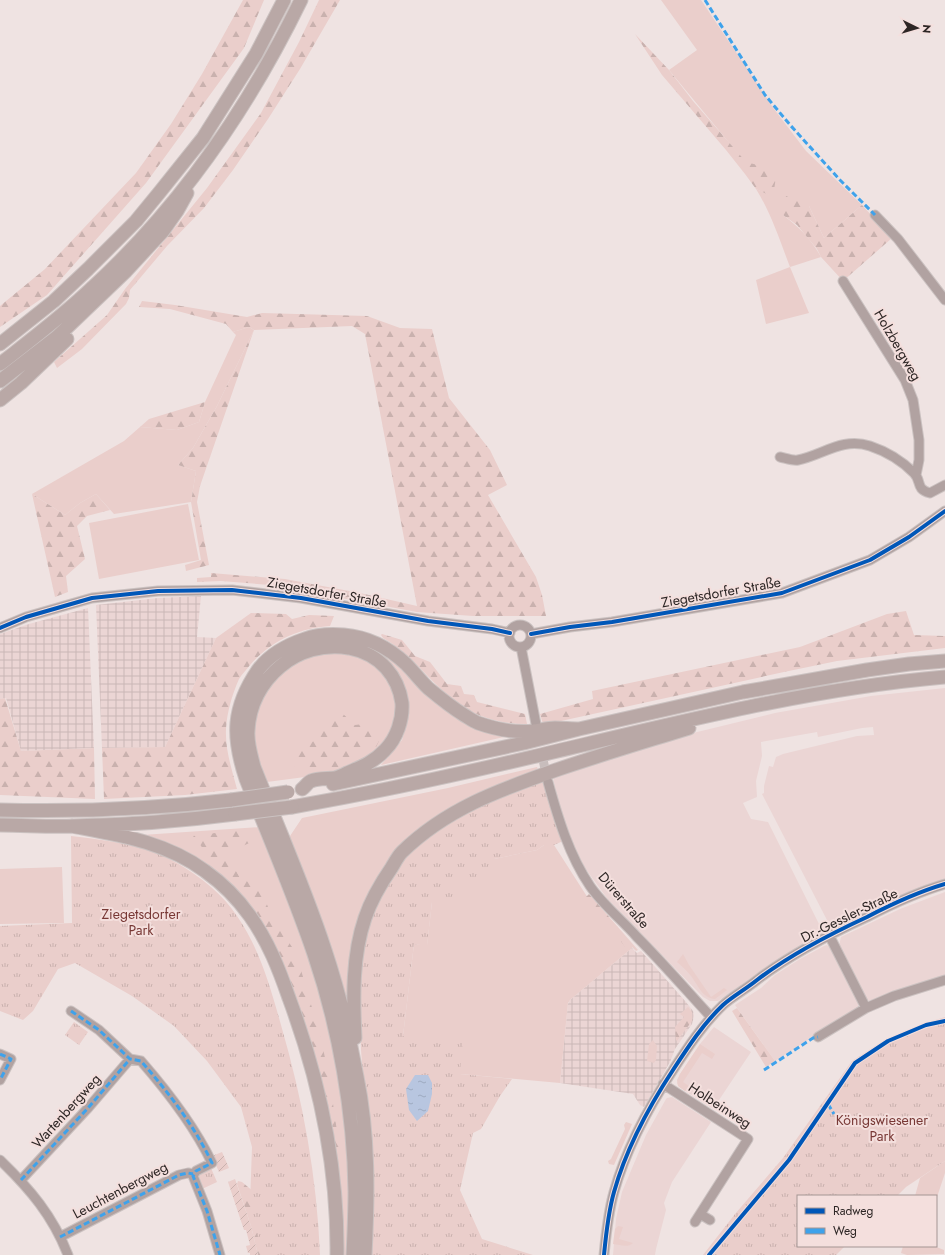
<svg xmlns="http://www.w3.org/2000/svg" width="945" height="1255" font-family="Jost,sans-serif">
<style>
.built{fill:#ebd5d4}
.industrial{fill:url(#industrial-grid)}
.grass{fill:#eacecb}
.forest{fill:url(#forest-firs)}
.park{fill:url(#park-tufts)}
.garden{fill:url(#garden-furrows)}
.water{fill:url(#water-ripples)}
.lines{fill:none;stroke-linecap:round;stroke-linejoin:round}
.minor-tunnel{stroke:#c8bdbc;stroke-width:9;stroke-dasharray:9 4.5;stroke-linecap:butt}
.minor-casing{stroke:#cbc2c1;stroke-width:11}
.highway-casing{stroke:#cbc2c1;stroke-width:15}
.minor{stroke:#b1a2a1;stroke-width:9}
.highway{stroke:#b9a8a6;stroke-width:13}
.highway-bridge-casing{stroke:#cbc2c1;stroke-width:15;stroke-linecap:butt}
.highway-bridge{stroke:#b9a8a6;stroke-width:13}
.quiet{stroke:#3ea2eb;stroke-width:3;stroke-dasharray:6 3;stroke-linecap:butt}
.cycleway-casing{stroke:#f4dfdd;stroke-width:6}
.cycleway{stroke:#0057b8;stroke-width:4}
.labels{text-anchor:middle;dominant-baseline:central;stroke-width:4;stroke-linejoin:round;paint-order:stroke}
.street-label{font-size:14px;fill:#2d2625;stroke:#f4dfdd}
.park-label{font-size:14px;fill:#783835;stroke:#f4dfdd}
</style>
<defs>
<pattern id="industrial-grid" width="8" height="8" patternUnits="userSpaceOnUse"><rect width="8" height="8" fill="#ebd5d4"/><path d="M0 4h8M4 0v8" fill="none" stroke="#cab7b6"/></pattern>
<pattern id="forest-firs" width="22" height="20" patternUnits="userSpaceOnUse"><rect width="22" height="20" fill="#eacecb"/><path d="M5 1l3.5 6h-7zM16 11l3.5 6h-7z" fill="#c9b1ae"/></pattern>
<pattern id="park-tufts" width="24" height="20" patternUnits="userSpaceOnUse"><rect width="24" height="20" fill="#eacecb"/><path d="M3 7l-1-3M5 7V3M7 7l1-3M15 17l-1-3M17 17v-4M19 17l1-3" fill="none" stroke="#c9b1ae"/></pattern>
<pattern id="garden-furrows" width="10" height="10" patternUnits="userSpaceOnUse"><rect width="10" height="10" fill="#eacecb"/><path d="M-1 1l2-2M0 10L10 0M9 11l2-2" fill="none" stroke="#c9b1ae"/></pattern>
<pattern id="water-ripples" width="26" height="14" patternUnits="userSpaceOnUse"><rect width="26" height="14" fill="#b8c6e0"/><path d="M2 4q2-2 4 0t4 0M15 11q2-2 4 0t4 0" fill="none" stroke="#9eaac0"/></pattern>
</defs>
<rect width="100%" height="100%" fill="#efe3e2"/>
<!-- built -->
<path class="built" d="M945,688V879L916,890L837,926L832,925L828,922L762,794L764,793V786L769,766L773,767L776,757L783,754L857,736L874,735L873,727L862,728L818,737L817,732L761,742L762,756L756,781L757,797L743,803L751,819L768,822L820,926L821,933L768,966L718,1001H710L703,997L609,901L585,868L570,839L561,813L553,778L584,765L689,734L775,713L871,696Z
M945,892V978L872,1001L866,1000L839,946L841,937L900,909Z
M827,945L831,948L859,1001L858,1008L775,1061L735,1005L761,988L775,975L800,959L824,946Z
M714,1027L751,1052L713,1109L679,1087L677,1083L680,1074L700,1044Z
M672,1097L711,1122L672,1182L664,1203L666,1210L656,1249L655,1255H613L616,1219L622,1192L646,1135L666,1099L667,1098Z"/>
<!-- industrial -->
<path class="industrial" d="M201,596L197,637L216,638L165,747L102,748L96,605L158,598Z
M88,608L94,748L21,751L6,698L0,699V634L29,624Z
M632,948L637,953L641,951L686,1002L693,1011L694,1016L692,1024L675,1049L670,1062L644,1107L640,1105L633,1094L560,1083L568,1004L570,1000Z"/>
<!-- grass -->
<path class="grass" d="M661,0H701L774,109L806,151L862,205L824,238L809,206L783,215C798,226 812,240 821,257L790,267L809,313L766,324L756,280L790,267C780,241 771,213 756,189L773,196L669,70L697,50Z
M249,327L254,330L217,406L193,448L178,465L196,471L191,502L114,514L96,494L80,503L65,515L32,494L124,441L140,427L177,430L199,422L205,402L236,335L233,332Z
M188,504L199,560L99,579L89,523Z
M362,646L374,647L391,658L455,718L477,729L504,737L381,765L402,740L408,719L407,697Z
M335,652L354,654L370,661L383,672L393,686L396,703L397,720L389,739L377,753L335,773L267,782L258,761L254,737L255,717L261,700L277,676L305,657Z
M537,767L538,770L395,851L370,889L359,916L355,933L348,1001L346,1002L290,843V836L302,818L448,788Z
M260,827L301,929L327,1016L342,1094L349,1168V1255H343L330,1131L250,907L142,835Z
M544,845H554L586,895L632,946V948L570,1000L568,1003L560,1083L460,1074L403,1036L414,944L427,945L432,902L456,877L494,859L537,850Z
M62,867L64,923L0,924V869Z
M683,954L689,965L711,997L724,988L727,990L715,999C702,998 698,985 691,976C687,971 682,966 677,962Z
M653,1040L657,1046L656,1060L654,1063L647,1061L649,1044Z
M700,1044L715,1054L712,1059L702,1053L683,1082L689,1086L685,1091L678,1086L677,1080L680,1074Z
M626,1122L632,1124L614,1165L609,1164L608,1161L611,1159L625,1129L624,1125Z
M945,1161V1173L936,1200V1196H915L920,1178Z
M618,1226L623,1227L619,1239L633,1243C628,1248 620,1245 613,1244L615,1229Z
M903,1246H934L944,1250V1254L907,1255L901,1253Z"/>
<!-- forest -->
<path class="forest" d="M243,0H264L244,48L146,183L47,295L0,327V306L45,269L136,173L171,124L202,74Z
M319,0H340L300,69L268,119L233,170L204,208L167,246L130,290L129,298L126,304L82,349L57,368L54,362L107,315L125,289L207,188L261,113L299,42Z
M635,34L669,70L693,101L746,162L777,170L773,197L756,189L745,174L726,150L662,75Z
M786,196L809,206L824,238L862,205L892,238L843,281L821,257L817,249L797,225L783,215Z
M142,301L175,305L247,317L262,313L367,316L400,328L432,329L449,398L490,450L507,485L488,495L536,577L542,595L546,616H473L417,612L270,585L221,581L197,582V578L211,577V573L285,579L360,593L417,606L365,334L352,326L254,330L200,486L197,502L209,565L186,571L185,565L201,560L191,502L196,471L178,465L193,448L217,406L254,330L249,327L233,332L226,324L170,309L139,307Z
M205,402L199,422L177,430L140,427L149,419Z
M32,494L65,515L80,503L96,494L110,510L87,516L77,526L85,559L66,576L68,592L55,597Z
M906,611L914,635L945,636V648L837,661L784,672L561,721L543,724L540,714L593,699L592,691L800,647L887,614Z
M251,613L286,614L292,619L309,615L334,616L330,626C299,628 271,641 250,665C247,669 242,674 239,679C232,695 227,712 226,729C225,750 232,770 237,789L185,795L104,799L102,748L165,747L216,638Z
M382,634L402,640L415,656L430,662L447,684L461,686L464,694L474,695L477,702L525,714L527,724C499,724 471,716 450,697C427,678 410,653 383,638L381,635Z
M5,698L21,751L94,748L95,799L0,795V699Z
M330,712L342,713L355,725L363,724L374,731L379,741L375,749L354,754L348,766L311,773L294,766L301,746L314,741L315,732L327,721Z
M252,828L254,841L231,851L230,860L240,878L260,887L272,917L296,953L320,1035L329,1076L342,1166L341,1171L338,1173L330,1131L250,907L193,836Z
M589,894L638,950L636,951L632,947L628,951L612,929L585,898Z
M688,1007L692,1012V1021L677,1041L676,1040L675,1027L684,1017L680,1014Z
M737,1008L775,1061L766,1067L732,1011Z
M238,1181L242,1182L254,1192L276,1255H258L251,1226L237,1184Z"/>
<!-- park -->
<path class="park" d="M544,782L563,841L554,845H544L537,850L494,859L491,881L456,878L453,904L432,902L427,946L414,944L403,1036L463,1042L460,1074L512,1079L500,1096L481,1129L473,1133L460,1190L482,1239L533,1255H371L364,1088L361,1050L359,987L364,939L379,898L405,858L428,837L467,812L512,792Z
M71,836C129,843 165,848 211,887C252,922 267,975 281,1025C303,1101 317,1177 320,1255H262L250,1203L252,1147L241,1107L207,1061L174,1026L132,996L75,963L58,969L33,1011L23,1020L0,1011V926L72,923Z
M945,1017V1161L906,1187L897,1196H798V1246H845L836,1255H703L735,1214L783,1158L852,1061L886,1039L926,1023Z
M74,1022L88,1032L79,1045L65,1035Z
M211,1168L217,1182L202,1189L198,1176L199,1174Z"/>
<!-- garden -->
<path class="garden" d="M222,1152L229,1168L219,1172L212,1156Z
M235,1179L251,1226L258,1255H250V1253H248L246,1246L250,1245L246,1230H244L228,1182Z"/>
<!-- water -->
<path class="water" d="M415,1075H428L432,1083V1094L428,1111L417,1121L409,1110L406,1089Z"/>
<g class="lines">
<!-- minor-tunnel -->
<path class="minor-tunnel" d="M538,735L547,779"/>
<defs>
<path id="minor" d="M875,215L898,239L945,300
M843,281L905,380L913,400L919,440V460L916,475
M780,457C785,458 793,461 798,460C823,455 842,437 870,446C885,451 902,461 914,473C922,481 915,489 930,493L945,485
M509 636a11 11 0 1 1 22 0a11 11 0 1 1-22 0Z
M0,628L26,617L92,598L158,591L232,590L301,598L428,621L492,629L510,633
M531,634L570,627L612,622L782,593L870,560L909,537L945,511
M521,647L536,724
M548,782C558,818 569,855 590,886C603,905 622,920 637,937C663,963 687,991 711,1017
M829,935L866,1008
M71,1011L99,1030L130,1059L141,1061C168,1092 194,1125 212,1163L196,1171L193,1176L207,1211L220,1255
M818,1037L866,1008L894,996L945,980
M0,1054L11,1059L0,1080
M663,1084L748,1139L695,1222
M0,1160C30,1189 53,1216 68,1255
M21,1180L88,1108L130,1059
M700,1214L710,1220
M60,1237L179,1175L188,1173L193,1174
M604,1255C606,1234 608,1213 614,1192C626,1149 648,1108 673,1070C688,1047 703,1024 723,1005C733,996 746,989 757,980C791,954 828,935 867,917C892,904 918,892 945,884"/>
<path id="highway" d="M0,344L54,301L88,269L136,221L159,193L203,138L256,54L284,0
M0,364C32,339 64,315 93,287C181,206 249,107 301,0
M0,381L57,337L126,271L163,231L177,211L187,193
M0,400L21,383L67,339
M333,784L524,743L579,729L743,692L867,670L909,664L945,661
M302,789C305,787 308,782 311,781C318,778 328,779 335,778C339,777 343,775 347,773C361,767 374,762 385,750C397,738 403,719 402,703C400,689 395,678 386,668C376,657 364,651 349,648C298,639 250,679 248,731C247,743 251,755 254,767C278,828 305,888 325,950C339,992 349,1034 357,1077C369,1135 368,1196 365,1255
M292,807C372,793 452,776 532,757C668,725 805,689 945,677
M0,810C77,812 154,809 231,800
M0,825C24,825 49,827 73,826C128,825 181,821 235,814
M72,826C119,835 166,842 205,871C222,883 238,899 250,916C268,941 279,969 289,998C319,1079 338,1168 337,1255
M355,1038C353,998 352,956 365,918C371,900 381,883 392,867C395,862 398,856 402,852C446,809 499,790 556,770C600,755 644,742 689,728
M353,1255C354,1234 355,1213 355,1191C354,1113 339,1028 314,954C294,895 269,837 246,779C232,737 232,708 258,670C269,655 287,645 305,639C318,634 331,634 344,635C367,637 389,648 406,664C413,671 420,680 428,688C440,698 451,707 464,715C469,718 473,721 478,723C495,729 515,733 534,731C541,730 548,728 555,728C563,728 571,729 579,729"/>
</defs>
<!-- minor casing -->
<use href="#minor" class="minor-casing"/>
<!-- highway casing -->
<use href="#highway" class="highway-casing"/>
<!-- minor -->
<use href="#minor" class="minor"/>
<!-- highway -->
<use href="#highway" class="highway"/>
<defs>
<path id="highway-bridge" d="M231,800L288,792
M235,814L292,807"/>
</defs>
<!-- highway-bridge casing -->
<use href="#highway-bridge" class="highway-bridge-casing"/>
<!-- highway-bridge -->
<use href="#highway-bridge" class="highway-bridge"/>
<!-- quiet -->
<path class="quiet" d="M705,0L765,95L791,126L840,180L875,215
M71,1011L99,1030L130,1059L141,1061C168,1092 194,1125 212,1163L196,1171L193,1176L207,1211L220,1255
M0,1054L11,1059L0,1080
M764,1070L813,1038L818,1037
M828,1104L834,1114
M21,1180L88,1108L130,1059
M60,1237L179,1175L188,1173L193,1174"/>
<defs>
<path id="cycleway" d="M0,628L26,617L92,598L158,591L232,590L301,598L428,621L492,629L510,633
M531,634L570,627L612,622L782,593L870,560L909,537L945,511
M604,1255C606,1234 608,1213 614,1192C626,1149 648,1108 673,1070C688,1047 703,1024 723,1005C733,996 746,989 757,980C791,954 828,935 867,917C892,904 918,892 945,884
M709,1255L789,1160L855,1063L888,1041L926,1025L945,1021"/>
</defs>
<!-- cycleway casing -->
<use href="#cycleway" class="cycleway-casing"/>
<!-- cycleway -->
<use href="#cycleway" class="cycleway"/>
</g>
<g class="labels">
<!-- street labels -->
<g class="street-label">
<text transform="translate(898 345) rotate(60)">Holzbergweg</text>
<text transform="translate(327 592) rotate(10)">Ziegetsdorfer Straße</text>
<text transform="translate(721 592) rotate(-10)">Ziegetsdorfer Straße</text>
<text transform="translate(624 900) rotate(49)">Dürerstraße</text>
<text transform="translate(849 915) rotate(-26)">Dr.-Gessler-Straße</text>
<text transform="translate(720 1105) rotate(33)">Holbeinweg</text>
<text transform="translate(66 1111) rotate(-48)">Wartenbergweg</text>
<text transform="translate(120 1190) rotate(-28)">Leuchtenbergweg</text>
</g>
<!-- park labels -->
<g class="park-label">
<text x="141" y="914">Ziegetsdorfer<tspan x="141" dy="16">Park</tspan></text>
<text x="882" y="1120">Königswiesener<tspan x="882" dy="16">Park</tspan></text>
</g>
</g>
<!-- legend -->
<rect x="797" y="1195" width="140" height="52" fill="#f4dfdd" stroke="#a49593"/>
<rect x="805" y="1208" width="20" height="6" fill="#0057b8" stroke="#a49593"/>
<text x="833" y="1215" font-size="12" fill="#2d2625">Radweg</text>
<rect x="805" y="1228" width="20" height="6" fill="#3ea2eb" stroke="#a49593"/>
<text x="833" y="1235" font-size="12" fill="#2d2625">Weg</text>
<!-- north arrow -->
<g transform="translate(917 28) rotate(95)" stroke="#f4dfdd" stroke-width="3" paint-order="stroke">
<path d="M0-3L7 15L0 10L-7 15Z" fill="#2d2625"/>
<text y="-6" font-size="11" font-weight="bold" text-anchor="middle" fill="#2d2625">N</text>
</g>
</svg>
